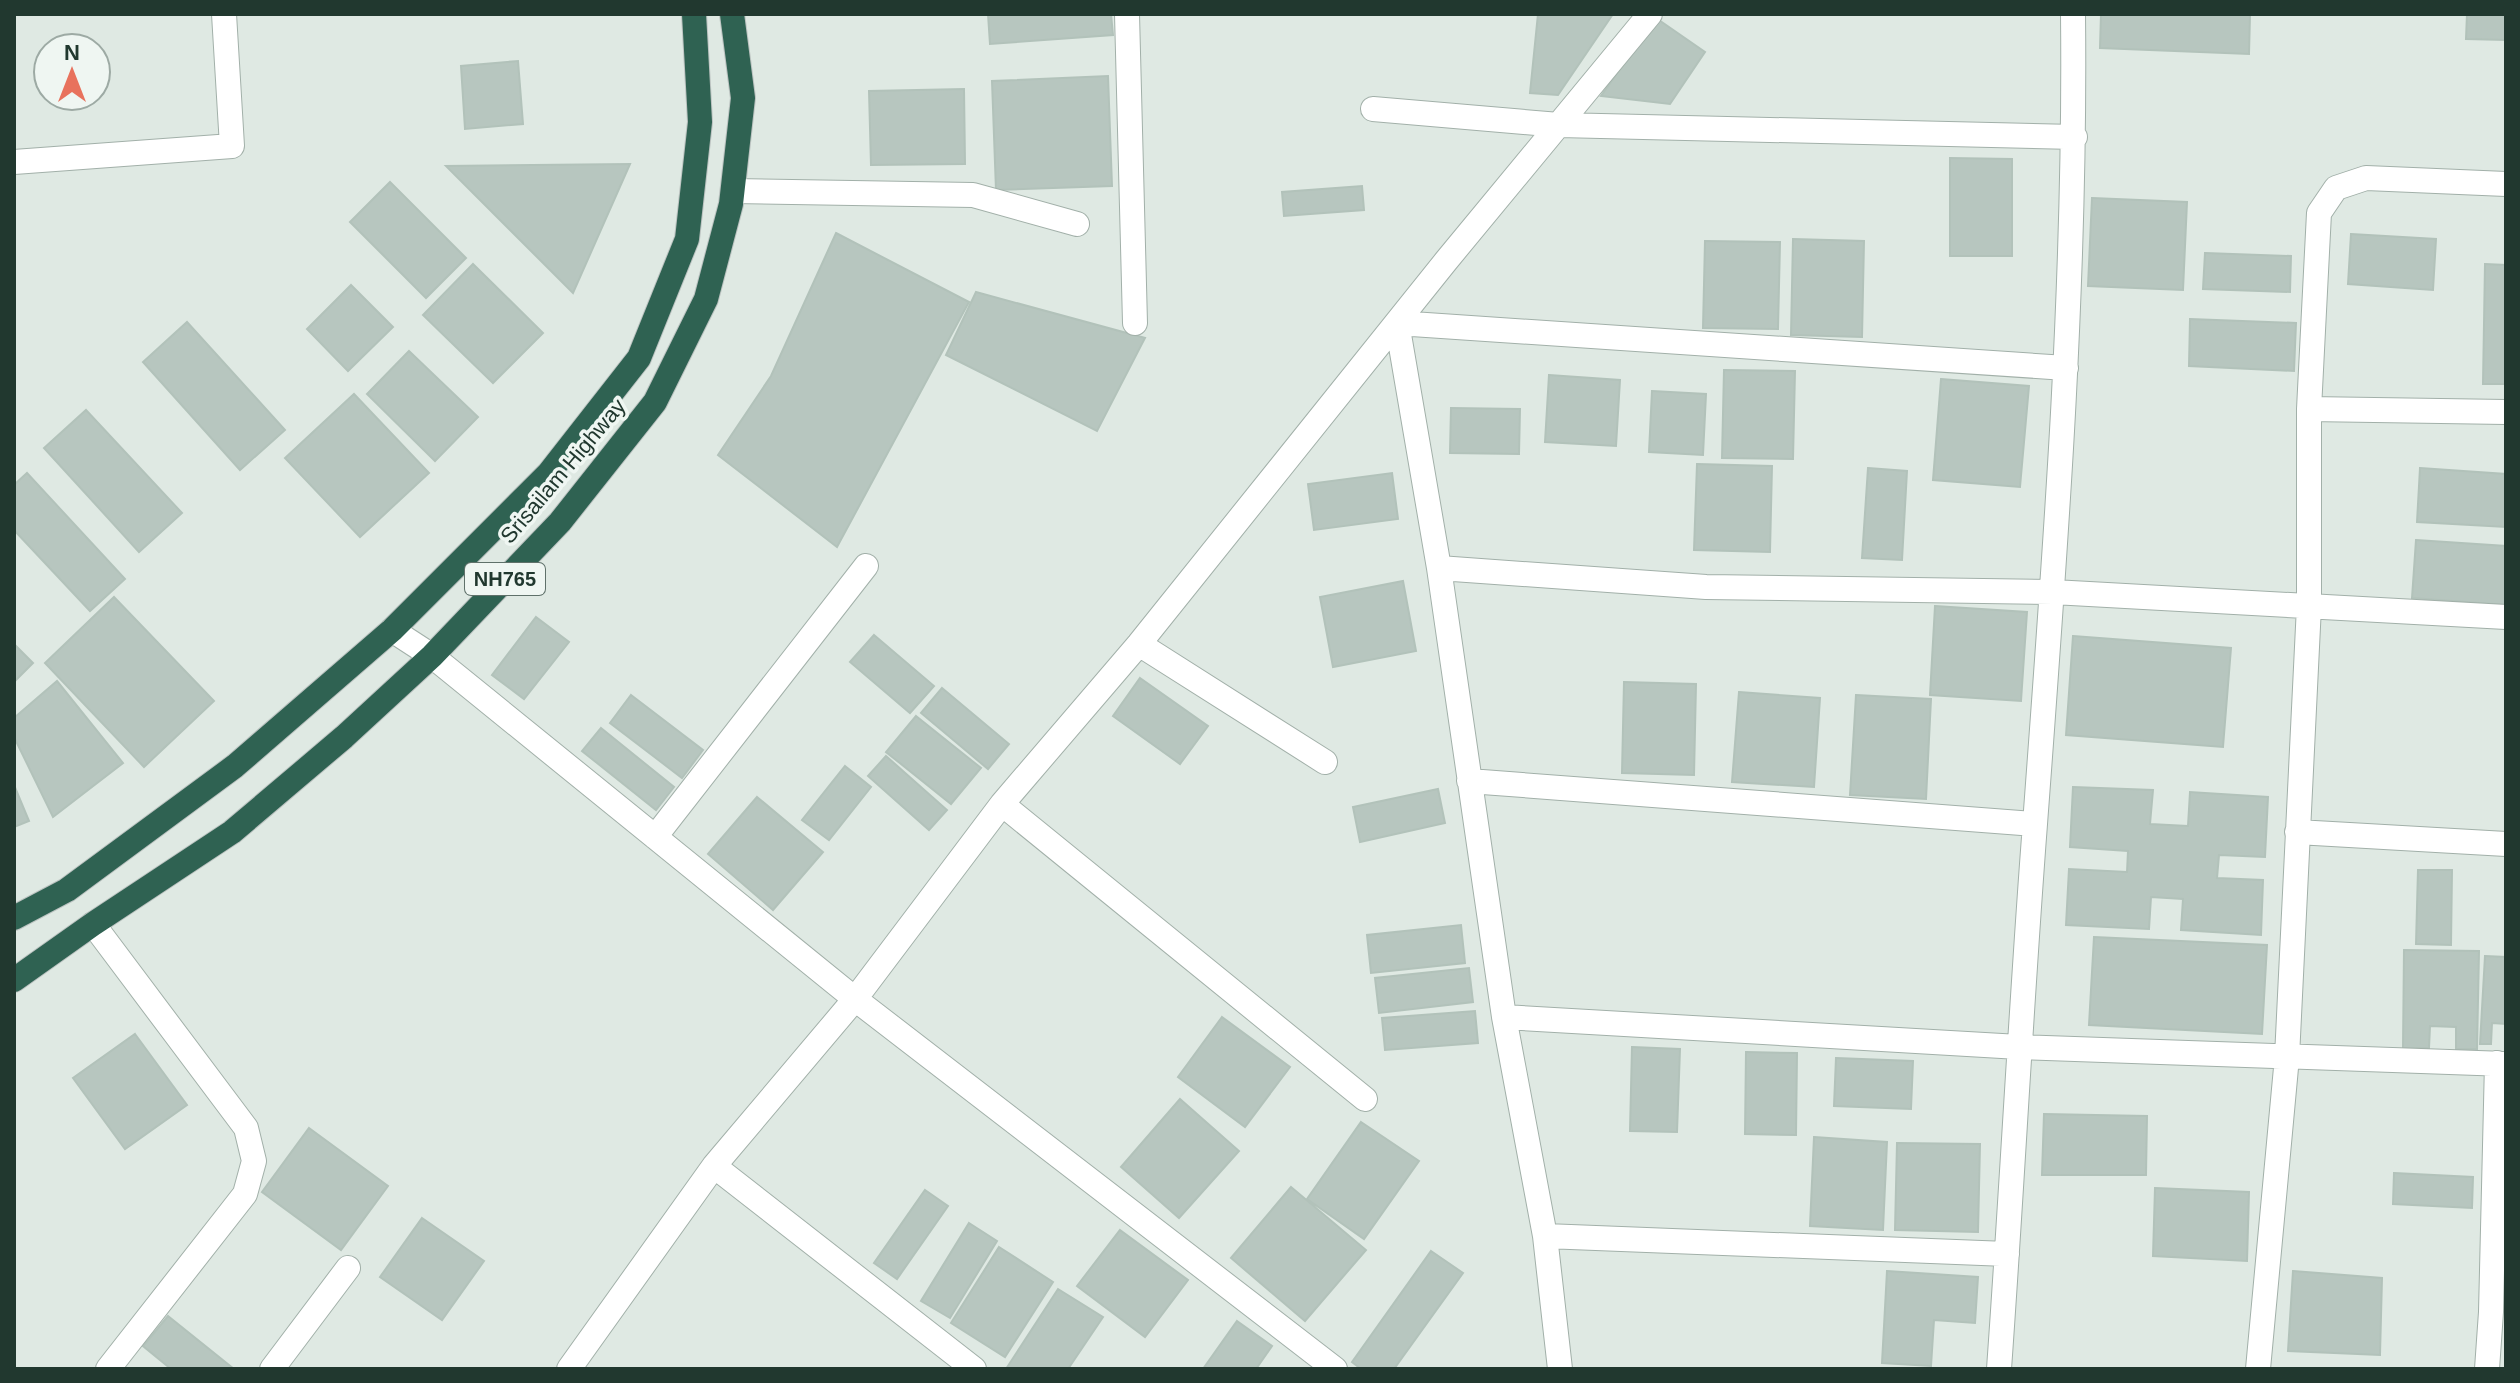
<svg xmlns="http://www.w3.org/2000/svg" width="2520" height="1383" font-family="Arial,sans-serif">
<style>
.building{fill:#b7c6bf;stroke:#b2c2ba;stroke-width:2}
.lines{fill:none;stroke-linecap:round;stroke-linejoin:round}
.minor-casing{stroke:#a2b0a9;stroke-width:26}
.highway-casing{stroke:#bcc3c1;stroke-width:26}
.minor{stroke:#fff;stroke-width:24}
.highway{stroke:#2f6252;stroke-width:24}
.labels{text-anchor:middle;dominant-baseline:central;stroke-width:7;stroke-linejoin:round;paint-order:stroke}
.shield{fill:#eff6f2;stroke:#5f716a;stroke-width:2}
.shield-label{font-size:20px;font-weight:bold;fill:#21382f}
.street-label{font-size:22px;fill:#21382f;stroke:#eff6f2}
</style>
<rect width="100%" height="100%" fill="#dfe9e3"/>
<!-- building -->
<path class="building" d="M988,14H1111L1113,35L990,44Z
M1538,14H1613L1558,95L1530,93Z
M2101,14H2250L2249,54L2100,48Z
M2467,14H2506V40L2466,39Z
M1656,18L1705,52L1670,104L1601,96Z
M518,61L523,124L465,129L461,66Z
M1108,76L1112,186L996,190L992,81Z
M964,89L965,164L871,165L869,91Z
M1950,158L2012,159V256H1950Z
M630,164L573,293L446,166Z
M390,182L466,258L426,298L350,222Z
M1362,186L1364,210L1284,216L1282,192Z
M2092,198L2187,202L2183,290L2088,286Z
M836,233L969,302L837,547L718,455L771,376Z
M2351,234L2436,239L2433,290L2348,284Z
M1793,239L1864,241L1862,337L1791,335Z
M1705,241L1780,242L1778,329L1703,328Z
M2205,253L2291,256L2290,292L2203,289Z
M473,264L543,333L493,383L423,315Z
M2485,264L2506,265V384H2483Z
M351,285L393,327L348,371L307,329Z
M976,292L1145,338L1097,431L946,355Z
M2190,319L2296,323L2294,371L2189,366Z
M187,322L285,430L240,470L143,362Z
M409,351L478,417L435,461L367,394Z
M1724,370L1795,371L1793,459L1722,458Z
M1549,375L1620,380L1616,446L1545,442Z
M1941,379L2029,386L2020,487L1933,480Z
M1652,391L1706,394L1703,455L1649,452Z
M354,394L429,473L360,537L285,458Z
M1451,408L1520,409L1519,454L1450,453Z
M86,410L182,513L139,552L44,448Z
M1697,464L1772,466L1770,552L1694,550Z
M1868,468L1907,471L1902,560L1862,558Z
M2420,468L2506,474V527L2417,522Z
M27,473L125,579L90,611L14,530V485Z
M1392,473L1398,519L1314,530L1308,484Z
M2416,540L2506,546V605L2412,598Z
M1403,581L1416,651L1333,667L1320,597Z
M114,597L214,701L144,767L45,663Z
M1935,606L2027,612L2021,701L1930,695Z
M536,617L569,642L524,699L492,675Z
M874,635L934,686L910,713L850,662Z
M2073,636L2231,648L2223,747L2066,735Z
M14,644L33,663L14,682Z
M1140,678L1208,726L1180,764L1113,716Z
M57,681L123,763L53,817L14,737V718Z
M1624,682L1696,684L1694,775L1622,773Z
M942,688L1009,744L988,769L921,713Z
M1739,692L1820,698L1814,787L1732,782Z
M631,695L703,750L682,778L610,723Z
M1856,695L1931,699L1926,799L1850,795Z
M916,716L981,768L951,804L886,752Z
M601,728L674,787L656,810L582,751Z
M886,756L947,810L929,830L868,776Z
M845,766L871,787L829,840L802,820Z
M14,785L29,821L14,827Z
M2073,787L2153,790L2150,824L2188,826L2190,792L2268,797L2265,857L2219,855L2217,878L2263,880L2261,935L2181,930L2183,899L2151,897L2149,929L2066,925L2069,869L2127,872L2128,851L2070,847Z
M1438,789L1445,823L1360,842L1353,807Z
M757,797L823,852L773,910L708,854Z
M2418,870H2452L2451,945L2416,944Z
M1461,925L1465,963L1371,973L1367,935Z
M2094,937L2267,945L2262,1034L2089,1025Z
M2404,950L2479,951L2477,1049H2456V1027L2430,1026L2429,1048H2403Z
M2485,956L2506,957V1024L2492,1023L2491,1044H2480Z
M1469,968L1473,1002L1379,1013L1375,978Z
M1475,1011L1478,1043L1385,1050L1382,1018Z
M1222,1017L1290,1067L1245,1127L1178,1077Z
M135,1034L187,1105L125,1149L73,1078Z
M1632,1047L1680,1049L1677,1132L1630,1131Z
M1746,1052L1797,1053L1796,1135L1745,1134Z
M1836,1058L1913,1061L1911,1109L1834,1106Z
M1180,1099L1239,1151L1179,1218L1121,1167Z
M2044,1114L2147,1116L2146,1175H2042Z
M1361,1122L1419,1161L1364,1239L1307,1199Z
M309,1128L388,1186L341,1250L262,1192Z
M1814,1137L1887,1142L1883,1230L1810,1226Z
M1897,1143L1980,1144L1978,1232L1895,1230Z
M2394,1173L2473,1177L2472,1208L2393,1204Z
M1291,1187L1366,1250L1305,1321L1231,1258Z
M2155,1188L2249,1192L2247,1261L2153,1256Z
M925,1190L948,1206L897,1279L874,1263Z
M422,1218L484,1261L442,1320L380,1277Z
M969,1223L997,1241L950,1318L921,1301Z
M1120,1230L1188,1280L1145,1337L1077,1286Z
M999,1247L1053,1282L1005,1357L951,1323Z
M1431,1251L1463,1273L1394,1369H1361L1352,1362Z
M1887,1271L1978,1277L1975,1323L1934,1320L1931,1366L1882,1363Z
M2293,1271L2382,1278L2380,1355L2288,1351Z
M1058,1289L1103,1317L1068,1369H1006Z
M168,1316L234,1369H171L143,1346Z
M1237,1321L1272,1346L1256,1369H1203Z"/>
<g class="lines">
<defs>
<path id="minor" d="M1127,14L1135,323
M1373,109L1559,125L2075,137
M14,162L232,146L224,14
M733,191L973,195L1077,224
M2309,409L2506,412
M1439,568L1706,587L2053,592L2506,617
M392,630L432,656L855,999L1335,1369
M1139,644L1325,762
M1469,781L2035,824
M1002,804L1365,1099
M2297,832L2506,844
M655,837L866,566
M93,924L246,1128L254,1161L245,1194L108,1369
M1504,1017L2019,1047L2506,1064
M714,1166L974,1369
M1545,1236L2007,1254
M272,1369L348,1268
M569,1369L714,1166L855,999L1002,804L1139,644L1446,261L1650,14
M1560,1369L1545,1236L1504,1017L1439,568L1397,323L2066,368
M1999,1369C2012,1188 2021,1006 2035,824C2055,555 2076,285 2073,14
M2258,1369L2287,1057L2309,606V409L2319,213L2336,188L2366,178L2506,184
M2487,1369L2491,1312L2497,1063"/>
<path id="highway" d="M14,918L67,890L235,766L392,630L549,473L639,358L687,239L700,122L694,14
M14,980L93,924L232,832L344,737L432,656L560,522L655,402L706,299L731,204L743,98L732,14"/>
</defs>
<!-- minor casing -->
<use href="#minor" class="minor-casing"/>
<!-- highway casing -->
<use href="#highway" class="highway-casing"/>
<!-- minor -->
<use href="#minor" class="minor"/>
<!-- highway -->
<use href="#highway" class="highway"/>
</g>
<g class="labels">
<!-- shield labels -->
<rect class="shield" x="465" y="563" width="80" height="32" rx="6"/>
<g class="shield-label">
<text x="505" y="579">NH765</text>
</g>
<!-- street labels -->
<g class="street-label">
<text transform="translate(563 471) rotate(-50)">Srisailam Highway</text>
</g>
</g>
<!-- border -->
<rect width="2520" height="1383" fill="none" stroke="#21382f" stroke-width="32"/>
<!-- north arrow -->
<g transform="translate(72 72)"><circle r="38" fill="#eff6f2" stroke="#9daaa4" stroke-width="2"/>
<path d="M0-6L14 30L0 20L-14 30Z" fill="#e8725d"/>
<text y="-12" font-size="22" font-weight="bold" text-anchor="middle" fill="#21382f">N</text>
</g>
</svg>
